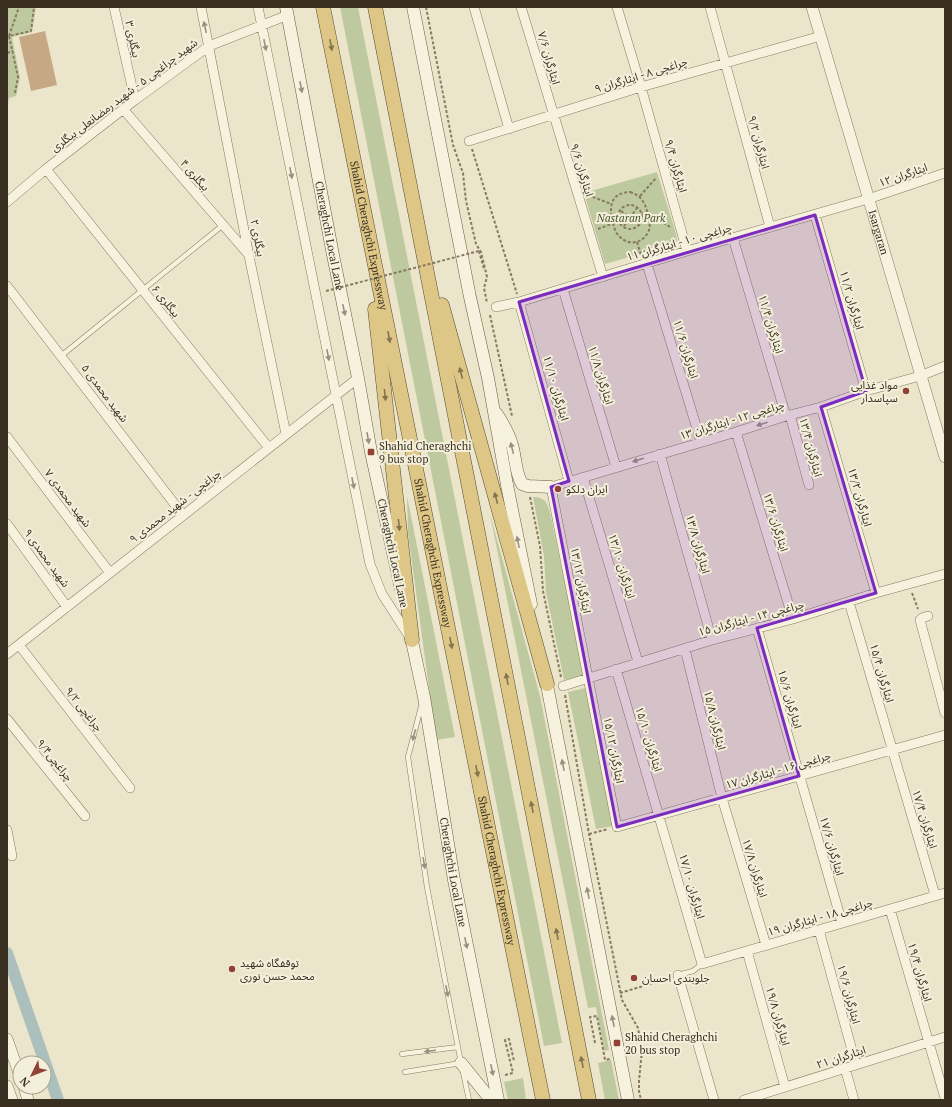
<svg xmlns="http://www.w3.org/2000/svg" width="952" height="1107" font-family="'PT Serif','Noto Sans Arabic',serif">
<style>
.green{fill:#bfc99f}
.lines{fill:none;stroke-linecap:round;stroke-linejoin:round}
.canal{stroke:#abc0bd;stroke-width:12}
.building{fill:#c6a884}
.service-casing{stroke:#877a60;stroke-width:5.5}
.minor-casing{stroke:#877a60;stroke-width:10}
.tertiary-casing{stroke:#877a60;stroke-width:12}
.secondary-casing{stroke:#695b43;stroke-width:13}
.trunk-casing{stroke:#554834;stroke-width:15}
.path{stroke:#877a60;stroke-width:2;stroke-dasharray:3 2;stroke-linecap:butt}
.service{stroke:#f7f2dd;stroke-width:4.5}
.minor{stroke:#f7f2dd;stroke-width:9}
.tertiary{stroke:#f7f2dd;stroke-width:11}
.secondary{stroke:#f7f2dd;stroke-width:12}
.trunk{stroke:#dec786;stroke-width:14}
.path-bridge{stroke:#877a60;stroke-width:2;stroke-dasharray:3 2;stroke-linecap:butt}
.oneway{fill:#989180}
.oneway2{fill:#83744f}
.marked{fill:#7b2cbf;fill-opacity:0.2;stroke:#7b2cbf;stroke-width:3;stroke-linejoin:round}
.poi-dot{fill:#914135;stroke:#f3efda;stroke-width:1.5}
.labels{text-anchor:middle;dominant-baseline:central;stroke-width:4;stroke-linejoin:round;paint-order:stroke}
.street-label{font-size:11px;fill:#393022;stroke:#f3efda}
.park-label{font-size:11px;font-style:italic;fill:#44542b;stroke:#f3efda}
.poi-label{font-size:11px;fill:#393022;stroke:#f3efda;text-anchor:start}
</style>
<rect width="100%" height="100%" fill="#ebe6cb"/>
<!-- green -->
<path class="green" d="M7,7H36L32,32L12,37L20,78L16,96L9,98L7,108Z
M340,7H358L562,1043L544,1046Z
M657,172L675,230L678,243L605,264L584,193Z
M407,496L455,737L436,740L408,533Z
M533,497C547,497 548,505 551,517L584,675L564,680L546,592L544,556Z
M490,514L540,696L609,1050L604,1051L596,1007L588,1008Z
M585,688L614,826L596,829L568,692Z
M611,1060L619,1100H605L598,1063Z
M523,1078L526,1100H508L504,1082Z"/>
<g class="lines">
<!-- canal -->
<path class="canal" d="M7,953L58,1100"/>
</g>
<!-- building -->
<path class="building" d="M45,31L57,85L31,91L19,37Z"/>
<g class="lines">
<defs>
<path id="service" d="M61,356L223,225
M421,707L408,757L427,887L461,1063
M678,975L693,971L702,964
M402,1054L458,1047
M405,1072L461,1063
M463,1072L469,1100"/>
<path id="minor" d="M114,7L135,100
M201,7L249,256L286,434
M258,7L370,564L382,594L409,636
M474,7L509,129
M521,7L603,277
M617,7L641,87L687,251
M710,7L770,227
M123,109L249,255
M469,141L641,87L821,36
M46,169L269,448
M7,202L46,169L135,100L209,46L288,15
M815,215L866,391
M733,238L786,416
M647,264L701,442
M7,286L183,515
M563,289L616,467
M519,302L569,481
M496,307L519,302L687,251L868,199L945,173
M945,366L920,376L866,391L821,407L786,416L736,432L551,487L617,827L945,735
M821,407L876,593
M790,415L809,485
M736,432L793,619
M7,437L110,573
M660,454L712,640
M583,477L638,662
M7,524L67,607
M849,602L935,895
M928,616L922,618L920,620L945,713
M757,628L842,923
M19,645L130,788
M685,649L722,798L766,945
M7,654L358,378
M616,669L702,964L945,893
M563,686L712,640L793,619L876,593L945,574
M7,719L85,816
M7,830L12,856
M890,909L945,1098
M819,930L856,1065
M747,951L785,1087
M678,975L714,1100
M845,1068L854,1100
M744,1100L945,1037"/>
<g id="tertiary">
<path id="s1" d="M812,7L945,457"/>
<path d="M7,1039L20,1076"/>
<path d="M7,1086L12,1100"/>
<path d="M24,1087L28,1100"/>
</g>
<g id="secondary">
<path id="s2" d="M286,7L333,255L358,378L371,452L401,589"/>
<path d="M413,7L470,297L488,378L507,485L531,604"/>
<path d="M497,414C503,424 509,433 512,445C516,458 515,472 522,484L528,486L551,487"/>
<path id="s3" d="M410,632L424,697L454,880L498,1100"/>
<path d="M545,675L628,1100"/>
<path d="M461,1063L491,1100"/>
</g>
<g id="trunk">
<path id="s4" d="M323,7L543,1100"/>
<path d="M375,7L589,1100"/>
<path d="M442,305L547,684"/>
<path d="M375,309L412,640"/>
</g>
</defs>
<!-- service casing -->
<use href="#service" class="service-casing"/>
<!-- minor casing -->
<use href="#minor" class="minor-casing"/>
<!-- tertiary casing -->
<use href="#tertiary" class="tertiary-casing"/>
<!-- secondary casing -->
<use href="#secondary" class="secondary-casing"/>
<!-- trunk casing -->
<use href="#trunk" class="trunk-casing"/>
<!-- path -->
<path class="path" d="M426,7L453,145L463,173L466,201L476,244L481,252L487,277L484,288L487,303
M9,36L19,7
M7,53L13,51
M15,93L18,77L9,36L31,31L34,7
M472,149L517,294
M630,192C647,197 647,212 650,227C646,243 629,248 618,235C614,230 614,225 612,220C609,204 612,193 630,192Z
M588,195L611,204
M640,196L656,178
M618 217a12 12 0 1 1 24 0a12 12 0 1 1-24 0Z
M621,211L639,224
M642,214L647,212L670,227
M624,226L637,208
M598,229L619,221
M637,242L641,255
M479,251L484,269
M490,315L512,416
M530,497L540,546L543,591L561,677
M912,593L918,609
M565,695L589,834L622,1000L638,1028L642,1050L639,1081V1091L641,1100
M589,834L608,829
M620,993L670,978
M595,1043L590,1017L597,1016L605,1060L610,1059
M505,1075L513,1073L505,1040L509,1039L514,1061"/>
<!-- service -->
<use href="#service" class="service"/>
<!-- minor -->
<use href="#minor" class="minor"/>
<!-- tertiary -->
<use href="#tertiary" class="tertiary"/>
<!-- secondary -->
<use href="#secondary" class="secondary"/>
<!-- trunk -->
<use href="#trunk" class="trunk"/>
<!-- path-bridge -->
<path class="path-bridge" d="M326,291L479,251"/>
</g>
<!-- one-way arrows -->
<defs><path id="oneway-solid" d="M-6-.8H1V-3.2L6.5 0L1 3.2V.8H-6Z"/></defs>
<g class="oneway">
<use href="#oneway-solid" transform="translate(205 27) rotate(-102)"/>
<use href="#oneway-solid" transform="translate(265 45) rotate(79)"/>
<use href="#oneway-solid" transform="translate(301 87) rotate(79)"/>
<use href="#oneway-solid" transform="translate(291 173) rotate(79)"/>
<use href="#oneway-solid" transform="translate(344 310) rotate(78)"/>
<use href="#oneway-solid" transform="translate(328 355) rotate(79)"/>
<use href="#oneway-solid" transform="translate(762 424) rotate(162)"/>
<use href="#oneway-solid" transform="translate(368 438) rotate(80)"/>
<use href="#oneway-solid" transform="translate(512 448) rotate(-104)"/>
<use href="#oneway-solid" transform="translate(638 460) rotate(163)"/>
<use href="#oneway-solid" transform="translate(353 483) rotate(79)"/>
<use href="#oneway-solid" transform="translate(518 542) rotate(-101)"/>
<use href="#oneway-solid" transform="translate(414 735) rotate(105)"/>
<use href="#oneway-solid" transform="translate(563 765) rotate(-101)"/>
<use href="#oneway-solid" transform="translate(424 863) rotate(81)"/>
<use href="#oneway-solid" transform="translate(588 893) rotate(-101)"/>
<use href="#oneway-solid" transform="translate(466 943) rotate(78)"/>
<use href="#oneway-solid" transform="translate(447 991) rotate(79)"/>
<use href="#oneway-solid" transform="translate(613 1021) rotate(-101)"/>
<use href="#oneway-solid" transform="translate(430 1051) rotate(173)"/>
<use href="#oneway-solid" transform="translate(492 1070) rotate(78)"/>
</g>
<g class="oneway2">
<use href="#oneway-solid" transform="translate(331 45) rotate(79)"/>
<use href="#oneway-solid" transform="translate(389 337) rotate(79)"/>
<use href="#oneway-solid" transform="translate(461 373) rotate(-105)"/>
<use href="#oneway-solid" transform="translate(385 395) rotate(84)"/>
<use href="#oneway-solid" transform="translate(496 498) rotate(-105)"/>
<use href="#oneway-solid" transform="translate(399 525) rotate(84)"/>
<use href="#oneway-solid" transform="translate(451 643) rotate(79)"/>
<use href="#oneway-solid" transform="translate(507 679) rotate(-101)"/>
<use href="#oneway-solid" transform="translate(477 771) rotate(79)"/>
<use href="#oneway-solid" transform="translate(532 807) rotate(-101)"/>
<use href="#oneway-solid" transform="translate(557 934) rotate(-101)"/>
<use href="#oneway-solid" transform="translate(582 1062) rotate(-101)"/>
</g>
<!-- marked area -->
<path class="marked" d="M815,215L866,391L821,407L876,593L757,628L799,776L617,827L551,487L569,481L519,302Z"/>
<!-- markers -->
<g class="poi-dot">
<circle cx="906" cy="391" r="4"/>
<rect x="367" y="448" width="8" height="8" rx="2"/>
<circle cx="558" cy="489" r="4"/>
<circle cx="232" cy="969" r="4"/>
<circle cx="634" cy="978" r="4"/>
<rect x="613" y="1039" width="8" height="8" rx="2"/>
</g>
<g class="labels">
<!-- street labels -->
<g class="street-label">
<text transform="translate(133 39) rotate(78)">بیگلری ۳</text>
<text transform="translate(549 58) rotate(74)">ایثارگران ۷/۶</text>
<text transform="translate(641 75) rotate(-17)">چراغچی ۸ - ایثارگران ۹</text>
<text transform="translate(124 95) rotate(-37)">شهید چراغچی ۵ - شهید رمضانعلی بیگلری</text>
<text transform="translate(759 142) rotate(75)">ایثارگران ۹/۲</text>
<text transform="translate(676 166) rotate(74)">ایثارگران ۹/۴</text>
<text transform="translate(582 170) rotate(73)">ایثارگران ۹/۶</text>
<text transform="translate(195 175) rotate(49)">بیگلری ۴</text>
<text transform="translate(903 175) rotate(-19)">ایثارگران ۱۲</text>
<text stroke="none"><textPath href="#s1" startOffset="235">Isargaran</textPath></text>
<text stroke="none"><textPath href="#s2" startOffset="233">Cheraghchi Local Lane</textPath></text>
<text stroke="none"><textPath href="#s4" startOffset="233">Shahid Cheraghchi Expressway</textPath></text>
<text transform="translate(258 238) rotate(79)">بیگلری ۲</text>
<text transform="translate(679 242) rotate(-16)">چراغچی ۱۰ - ایثارگران ۱۱</text>
<text transform="translate(852 300) rotate(74)">ایثارگران ۱۱/۲</text>
<text transform="translate(166 301) rotate(51)">بیگلری ۶</text>
<text transform="translate(771 324) rotate(73)">ایثارگران ۱۱/۴</text>
<text transform="translate(686 349) rotate(73)">ایثارگران ۱۱/۶</text>
<text transform="translate(601 375) rotate(73)">ایثارگران ۱۱/۸</text>
<text transform="translate(556 388) rotate(74)">ایثارگران ۱۱/۱۰</text>
<text transform="translate(105 393) rotate(53)">شهید محمدی ۵</text>
<text transform="translate(732 420) rotate(-17)">چراغچی ۱۲ - ایثارگران ۱۳</text>
<text transform="translate(811 447) rotate(75)">ایثارگران ۱۳/۴</text>
<text transform="translate(860 497) rotate(74)">ایثارگران ۱۳/۲</text>
<text transform="translate(68 498) rotate(53)">شهید محمدی ۷</text>
<text transform="translate(175 506) rotate(-38)">۹ چراغچی - شهید محمدی</text>
<text transform="translate(776 522) rotate(73)">ایثارگران ۱۳/۶</text>
<text transform="translate(698 544) rotate(74)">ایثارگران ۱۳/۸</text>
<text transform="translate(393 553) rotate(78)">Cheraghchi Local Lane</text>
<text stroke="none"><textPath href="#s4" startOffset="557">Shahid Cheraghchi Expressway</textPath></text>
<text transform="translate(47 558) rotate(54)">شهید محمدی ۹</text>
<text transform="translate(622 566) rotate(73)">ایثارگران ۱۳/۱۰</text>
<text transform="translate(581 580) rotate(79)">ایثارگران ۱۳/۱۲</text>
<text transform="translate(751 618) rotate(-15)">چراغچی ۱۴ - ایثارگران ۱۵</text>
<text transform="translate(882 673) rotate(74)">ایثارگران ۱۵/۴</text>
<text transform="translate(790 699) rotate(74)">ایثارگران ۱۵/۶</text>
<text transform="translate(84 709) rotate(52)">۹/۲ چراغچی</text>
<text transform="translate(715 720) rotate(76)">ایثارگران ۱۵/۸</text>
<text transform="translate(649 739) rotate(73)">ایثارگران ۱۵/۱۰</text>
<text transform="translate(614 750) rotate(79)">ایثارگران ۱۵/۱۲</text>
<text transform="translate(55 760) rotate(51)">۹/۴چراغچی</text>
<text transform="translate(778 770) rotate(-16)">چراغچی ۱۶ - ایثارگران ۱۷</text>
<text transform="translate(925 819) rotate(73)">ایثارگران ۱۷/۴</text>
<text transform="translate(832 846) rotate(74)">ایثارگران ۱۷/۶</text>
<text transform="translate(755 868) rotate(73)">ایثارگران ۱۷/۸</text>
<text stroke="none"><textPath href="#s4" startOffset="881">Shahid Cheraghchi Expressway</textPath></text>
<text stroke="none"><textPath href="#s3" startOffset="244">Cheraghchi Local Lane</textPath></text>
<text transform="translate(692 886) rotate(74)">ایثارگران ۱۷/۱۰</text>
<text transform="translate(820 917) rotate(-16)">چراغچی ۱۸ - ایثارگران ۱۹</text>
<text transform="translate(920 972) rotate(74)">ایثارگران ۱۹/۴</text>
<text transform="translate(849 994) rotate(75)">ایثارگران ۱۹/۶</text>
<text transform="translate(778 1016) rotate(74)">ایثارگران ۱۹/۸</text>
<text transform="translate(841 1057) rotate(-18)">ایثارگران ۲۱</text>
</g>
<!-- park labels -->
<g class="park-label">
<text x="631" y="218">Nastaran Park</text>
</g>
<!-- poi labels -->
<g class="poi-label">
<text x="898" y="385" text-anchor="end">مواد غذایی<tspan x="898" dy="13">سپاسدار</tspan></text>
<text x="379" y="446">Shahid Cheraghchi<tspan x="379" dy="13">9 bus stop</tspan></text>
<text x="566" y="489">ایران دلکو</text>
<text x="240" y="963">توقفگاه شهید<tspan x="240" dy="13">محمد حسن نوری</tspan></text>
<text x="642" y="978">جلوبندی احسان</text>
<text x="625" y="1037">Shahid Cheraghchi<tspan x="625" dy="13">20 bus stop</tspan></text>
</g>
</g>
<!-- border -->
<rect width="952" height="1107" fill="none" stroke="#393022" stroke-width="16"/>
<!-- north arrow -->
<g transform="translate(32 1075) rotate(227)"><circle r="19" fill="#f3efda" stroke="#a9a390"/>
<path d="M0-3L7 15L0 10L-7 15Z" fill="#914135"/>
<text y="-6" font-size="11" font-weight="bold" text-anchor="middle" fill="#393022">N</text>
</g>
</svg>
